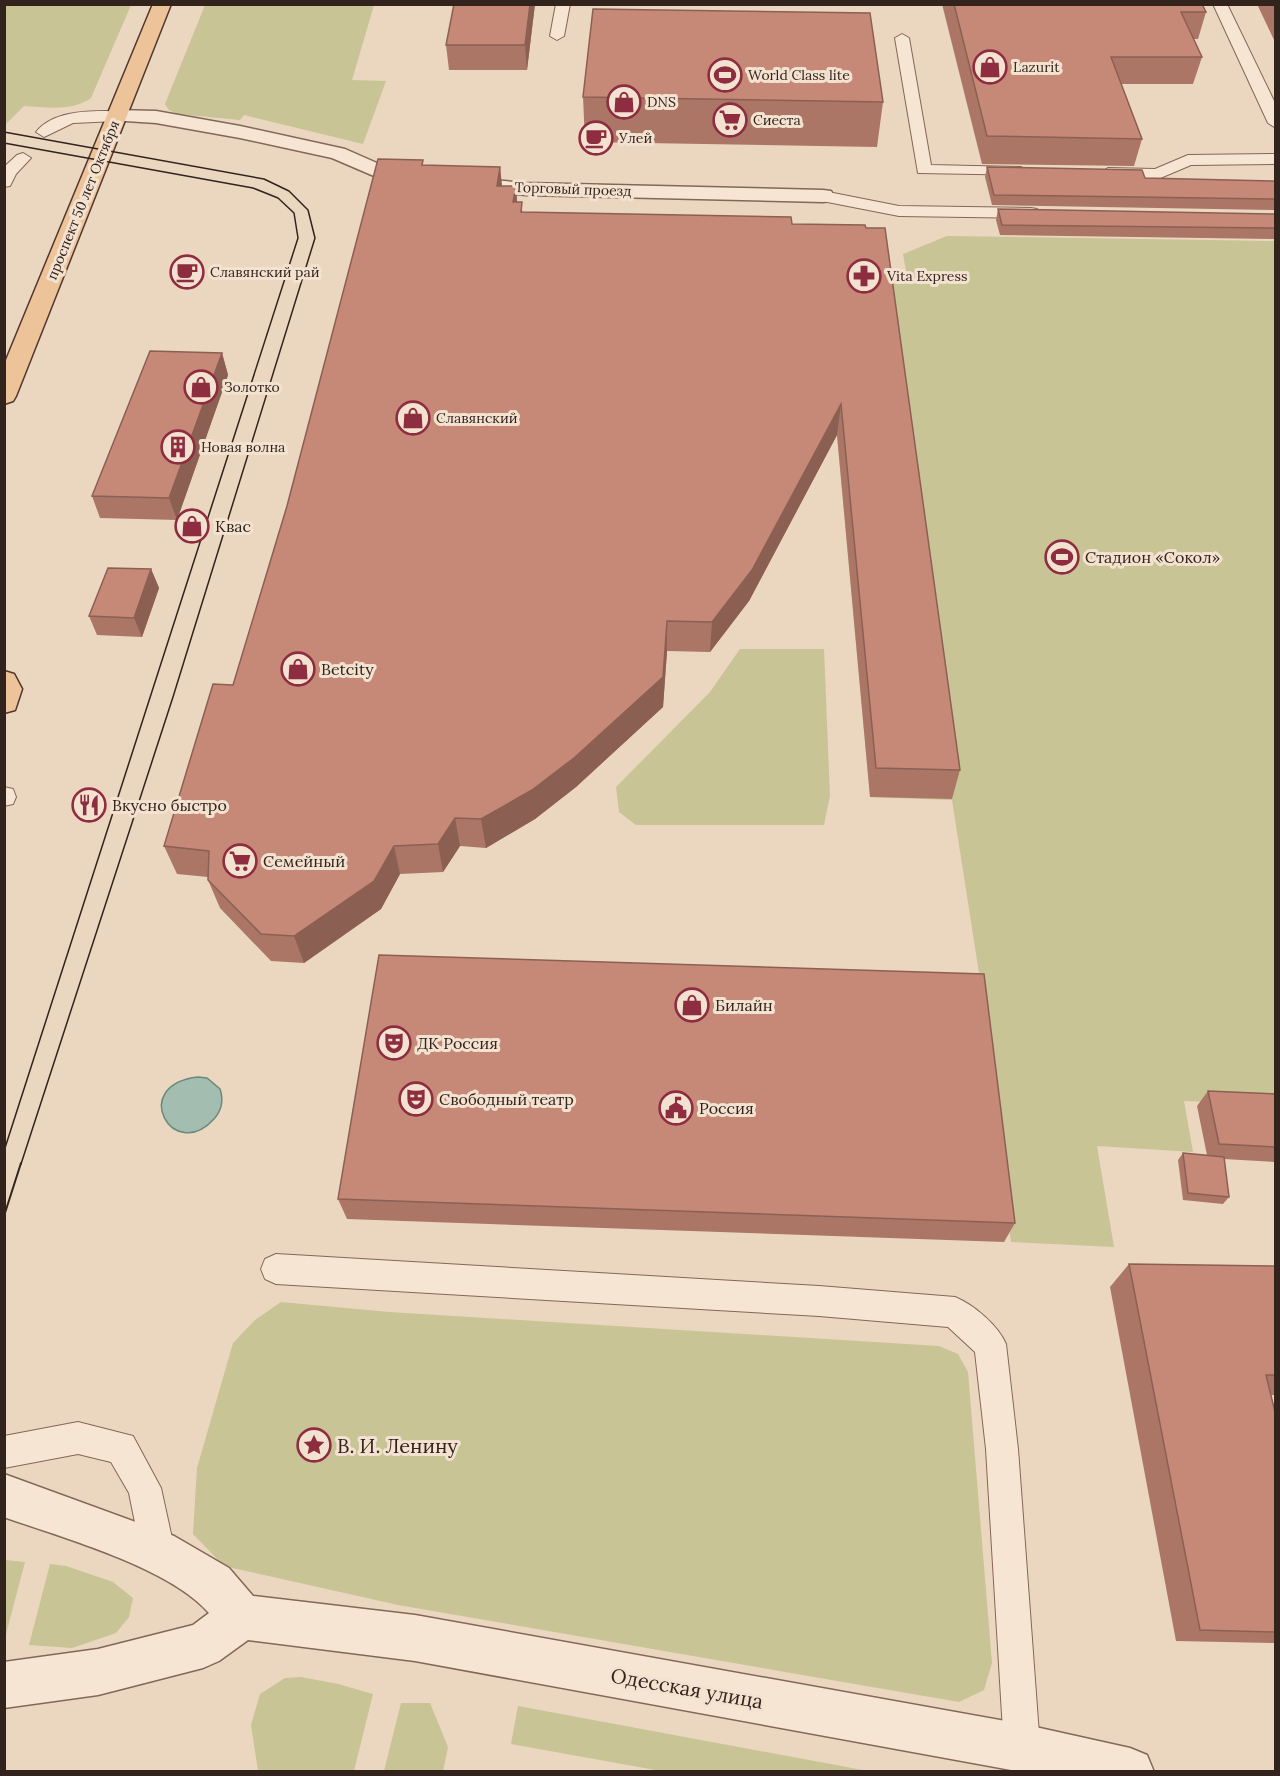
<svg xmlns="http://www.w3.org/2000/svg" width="1280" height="1776" font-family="Lora,serif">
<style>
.green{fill:#c8c495}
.water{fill:#a3bdb0;stroke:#6b8a7c;stroke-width:1.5}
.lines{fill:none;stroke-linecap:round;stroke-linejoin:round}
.service-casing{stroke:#836759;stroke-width:2}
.minor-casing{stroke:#836759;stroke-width:3}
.tertiary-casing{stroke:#836759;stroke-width:3}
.primary-casing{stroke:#51372d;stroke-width:3}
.service{fill:#f6e5d2;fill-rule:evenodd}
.minor{fill:#f6e5d2;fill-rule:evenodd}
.tertiary{fill:#f6e5d2;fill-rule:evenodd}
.primary{fill:#edc399;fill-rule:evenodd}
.tram-far1{stroke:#33231d;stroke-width:1.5}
.tram{stroke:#33231d;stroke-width:2}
.wall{fill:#ab7666}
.shaded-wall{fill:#8b6053}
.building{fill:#c78977;stroke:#8b6053;stroke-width:1.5}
.labels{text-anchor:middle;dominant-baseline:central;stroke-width:6;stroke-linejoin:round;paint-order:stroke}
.far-poi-label{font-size:14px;fill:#33231d;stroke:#f3e2cf;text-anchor:start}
.far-street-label{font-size:14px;fill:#33231d;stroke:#f3e2cf}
.poi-label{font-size:16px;fill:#33231d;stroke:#f3e2cf;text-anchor:start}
.near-poi-label{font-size:20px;fill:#33231d;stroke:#f3e2cf;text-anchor:start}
.near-street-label{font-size:20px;fill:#33231d;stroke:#f3e2cf}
</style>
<rect width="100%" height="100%" fill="#ebd6c0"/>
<!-- green -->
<path class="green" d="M4,5H131L91,98C71,112 46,107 24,106L5,125Z
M205,5H374L352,80L386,81L363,144L244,115L240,120L177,114L169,110L165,104Z
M947,236L1275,241V1104L1184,1101L1193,1152L1097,1146L1114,1247L1011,1242L979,973L952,800L870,797L826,316L866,276L907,277L903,254Z
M740,649H824L830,796L824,825H636L619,812L616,787L710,692Z
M281,1302L389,1312L939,1346L958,1354L968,1372L992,1663L984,1690L959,1702L398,1605L224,1566L193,1534L197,1468L233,1343L255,1320Z
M5,1560L25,1562L5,1638L4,1560Z
M50,1564L66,1566L113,1582L133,1598L129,1617L116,1633L72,1648L29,1645Z
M301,1677L338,1684L373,1694L354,1771H258L251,1725L260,1694L285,1678Z
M401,1703H430L448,1747L443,1771H384Z
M518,1706L868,1771H661L511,1744Z"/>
<!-- water -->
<path class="water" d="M198,1077L207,1078L220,1089C224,1101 222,1110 214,1119C173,1164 128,1085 198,1077Z"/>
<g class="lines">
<defs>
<path id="service" d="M556,4H570L564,36L557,40L550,36Z
M1213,4H1227L1276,105V128L1268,123Z
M902,34L909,38L931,165L1021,167L1029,172L1027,175L918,173L895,38Z
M107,111L123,113L125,116L117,121L73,123L44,137L36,132C52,112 84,111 107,111Z
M23,153L31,158L16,174L10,186L4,187V167L17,155Z
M1276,154V164L1191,165L1158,179L1108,178L1100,173L1108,168L1155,169L1188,155Z
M823,191L899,206L1031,208L1037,209L1039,213L1037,217L1031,218L899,216L817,200L815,196L817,192Z
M4,787L13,789L16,797L13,804L4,806Z
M276,1254L819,1286L955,1297C974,1305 998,1325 1006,1344L1018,1449L1040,1748L1035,1761L1022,1766L1009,1761L1004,1748L986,1449L975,1352L948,1327L819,1316L276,1284L265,1279L261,1269L265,1259Z
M78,1422L133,1436L161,1488L175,1552L170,1564L158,1569L146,1564L141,1552L129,1493L111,1462L78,1454L4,1468V1436Z"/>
<path id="minor" d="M117,110L156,111L240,126L345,149L386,167L427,174L430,179L427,184L419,185L381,179L332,158L240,138L156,123L110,120L107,116L110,112Z
M470,178L526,183L823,190L831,191L834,196L831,201L823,202L526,195L462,189L459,184L462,179Z"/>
<path id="tertiary" d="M4,1474L174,1536L229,1568L253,1596L415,1615L1022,1724L1130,1748L1147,1755L1154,1772H1022L415,1661L248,1640L219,1661L203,1668L98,1695L4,1708V1662L98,1649L193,1625L209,1613C169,1567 63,1538 4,1517Z"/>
<path id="primary" d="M153,4H171L16,396L13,401L4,404V365Z
M4,671L14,674L22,689L15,710L4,713Z"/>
</defs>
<!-- service casing -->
<use href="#service" class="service-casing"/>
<!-- minor casing -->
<use href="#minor" class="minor-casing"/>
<!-- tertiary casing -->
<use href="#tertiary" class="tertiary-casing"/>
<!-- primary casing -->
<use href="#primary" class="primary-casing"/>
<!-- service -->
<use href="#service" class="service"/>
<!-- minor -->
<use href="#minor" class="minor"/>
<!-- tertiary -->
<use href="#tertiary" class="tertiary"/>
<!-- primary -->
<use href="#primary" class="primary"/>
<!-- tram-far1 -->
<path class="tram-far1" d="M4,132L264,179L289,191L308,210L315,238L173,697L21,1164
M4,143L253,188L278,198L294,213L298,238L4,1151"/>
<!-- tram -->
<path class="tram" d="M4,1216L21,1163"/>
</g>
<!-- wall -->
<path class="wall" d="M535,4L527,70H449L446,45Z
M942,4H1202L1206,12L1198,39H1193L1202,57L1193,84H1121L1142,139L1134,166L982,164Z
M1257,4H1275V42Z
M583,97L883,102L877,147L585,142Z
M423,160V165L500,167L502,186H516L517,202L523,212L792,224L960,770L952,799L870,797L837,435L749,601L710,652L667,651L663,707L576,787L535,819L486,848L460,846L443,872L400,874L381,909L304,963L271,961L220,908L208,880V877L177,874L164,846L233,685Z
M987,167L1145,178L1275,181V210L992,205L985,177Z
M998,209L1275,214V239L1000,235L996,220Z
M222,353L228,375L177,520L100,518L92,496Z
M151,569L159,588L142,637L97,635L89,616Z
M1208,1091L1275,1094V1162L1224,1159L1229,1197L1223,1204L1183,1200L1178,1160L1183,1153L1207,1155L1197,1106Z
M338,1199L1015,1223L1004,1242L347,1219Z
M1129,1264L1275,1266V1395H1271L1275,1412V1643L1176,1641L1110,1287Z"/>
<!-- shaded-wall -->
<path class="shaded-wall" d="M530,4H535L527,70L525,45Z
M500,167L503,197L497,186Z
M516,186L518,217L513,202Z
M222,353L228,375L177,520L169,498Z
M841,404L837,435L749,601L710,652L712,622Z
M151,569L159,588L142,637L134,618Z
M667,621V651L663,707L576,787L535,819L486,848L481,819Z
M455,818L460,846L443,872L438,844Z
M394,846L400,874L381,909L304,963L294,936Z"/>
<!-- building -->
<path class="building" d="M454,4H530L525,45H446Z
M954,4H1202L1206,12H1181L1202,57H1111L1142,139L987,136Z
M593,9L870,13L883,102L583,97Z
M378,159L423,160L422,165L500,167L497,186H516L513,202H522L521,212L791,217L792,224L865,225L866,228H885L960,770L876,768L841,404L752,570L712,622L667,621L663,677L574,758L532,790L481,819L455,818L438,844L394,846L374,881L294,936L261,934L208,880L209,851L164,846L213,684L233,685L287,506Z
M987,167L1142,170L1145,178L1275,181V199L994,195Z
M998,209L1275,214V228L1002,225Z
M150,351L222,353L169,498L92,496Z
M108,568L151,569L134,618L89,616Z
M379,955L984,974L1015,1223L338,1199Z
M1208,1091L1275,1094V1147L1219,1144Z
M1183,1153L1224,1157L1229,1197L1188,1193Z
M1129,1264L1275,1266V1375H1266L1275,1412V1632L1200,1630Z"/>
<!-- icons -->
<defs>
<symbol id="shop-ring" viewBox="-11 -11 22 22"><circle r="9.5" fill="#f3e2cf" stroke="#8e2c40" stroke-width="1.5"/><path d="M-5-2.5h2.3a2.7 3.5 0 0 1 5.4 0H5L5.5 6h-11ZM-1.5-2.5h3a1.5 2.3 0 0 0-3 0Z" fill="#8e2c40"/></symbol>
<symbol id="stadium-ring" viewBox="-11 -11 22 22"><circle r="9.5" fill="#f3e2cf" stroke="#8e2c40" stroke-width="1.5"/><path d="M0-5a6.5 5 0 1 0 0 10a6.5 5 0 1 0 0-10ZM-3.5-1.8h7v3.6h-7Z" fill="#8e2c40"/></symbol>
<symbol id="supermarket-ring" viewBox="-11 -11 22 22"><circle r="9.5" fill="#f3e2cf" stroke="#8e2c40" stroke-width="1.5"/><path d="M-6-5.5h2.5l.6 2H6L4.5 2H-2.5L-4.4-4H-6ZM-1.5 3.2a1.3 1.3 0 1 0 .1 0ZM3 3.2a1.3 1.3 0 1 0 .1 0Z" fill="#8e2c40"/></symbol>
<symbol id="cafe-ring" viewBox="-11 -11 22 22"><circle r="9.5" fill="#f3e2cf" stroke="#8e2c40" stroke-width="1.5"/><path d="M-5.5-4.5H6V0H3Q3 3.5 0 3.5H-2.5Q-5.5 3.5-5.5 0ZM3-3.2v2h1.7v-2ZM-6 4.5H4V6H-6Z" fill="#8e2c40"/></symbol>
<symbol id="pharmacy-ring" viewBox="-11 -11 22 22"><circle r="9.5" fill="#f3e2cf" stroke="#8e2c40" stroke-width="1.5"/><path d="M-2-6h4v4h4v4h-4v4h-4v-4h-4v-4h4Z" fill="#8e2c40"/></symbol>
<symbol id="building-ring" viewBox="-11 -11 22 22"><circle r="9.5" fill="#f3e2cf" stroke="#8e2c40" stroke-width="1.5"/><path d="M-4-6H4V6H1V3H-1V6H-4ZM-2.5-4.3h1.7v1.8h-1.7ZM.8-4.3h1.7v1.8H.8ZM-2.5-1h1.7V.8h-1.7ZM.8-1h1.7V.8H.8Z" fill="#8e2c40"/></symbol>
<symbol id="restaurant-ring" viewBox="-11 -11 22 22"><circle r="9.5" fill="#f3e2cf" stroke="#8e2c40" stroke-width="1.5"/><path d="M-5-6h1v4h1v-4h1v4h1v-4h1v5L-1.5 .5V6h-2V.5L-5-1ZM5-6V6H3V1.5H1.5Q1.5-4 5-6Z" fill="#8e2c40"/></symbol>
<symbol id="theatre-ring" viewBox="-11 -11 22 22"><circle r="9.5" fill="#f3e2cf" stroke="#8e2c40" stroke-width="1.5"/><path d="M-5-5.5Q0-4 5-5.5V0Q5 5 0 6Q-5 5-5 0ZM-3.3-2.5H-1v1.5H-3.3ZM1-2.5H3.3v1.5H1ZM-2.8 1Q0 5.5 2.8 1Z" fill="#8e2c40"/></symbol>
<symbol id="civic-ring" viewBox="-11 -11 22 22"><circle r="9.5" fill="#f3e2cf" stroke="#8e2c40" stroke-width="1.5"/><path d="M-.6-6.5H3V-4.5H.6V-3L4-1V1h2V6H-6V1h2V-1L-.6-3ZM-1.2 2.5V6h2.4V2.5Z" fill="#8e2c40"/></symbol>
<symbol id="sight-ring" viewBox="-11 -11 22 22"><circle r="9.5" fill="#f3e2cf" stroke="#8e2c40" stroke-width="1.5"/><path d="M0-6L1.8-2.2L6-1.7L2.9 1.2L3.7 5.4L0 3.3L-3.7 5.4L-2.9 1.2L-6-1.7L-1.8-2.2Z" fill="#8e2c40"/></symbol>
</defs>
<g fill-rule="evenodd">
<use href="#shop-ring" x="971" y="48" width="38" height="38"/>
<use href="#stadium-ring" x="706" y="56" width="38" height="38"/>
<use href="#shop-ring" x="605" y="83" width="38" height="38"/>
<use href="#supermarket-ring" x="711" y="101" width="38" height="38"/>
<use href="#cafe-ring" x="577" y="119" width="38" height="38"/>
<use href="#cafe-ring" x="168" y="253" width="38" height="38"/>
<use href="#pharmacy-ring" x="845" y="257" width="38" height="38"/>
<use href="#shop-ring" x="182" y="368" width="38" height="38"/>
<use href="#shop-ring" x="394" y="399" width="38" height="38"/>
<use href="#building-ring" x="159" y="428" width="38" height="38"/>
<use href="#shop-ring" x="173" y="507" width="38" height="38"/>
<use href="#stadium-ring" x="1043" y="538" width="38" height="38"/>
<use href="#shop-ring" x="279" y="650" width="38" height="38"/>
<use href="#restaurant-ring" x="70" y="786" width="38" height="38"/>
<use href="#supermarket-ring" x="221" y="842" width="38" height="38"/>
<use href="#shop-ring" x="673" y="986" width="38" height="38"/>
<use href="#theatre-ring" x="375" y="1024" width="38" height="38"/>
<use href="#theatre-ring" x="397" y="1080" width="38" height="38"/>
<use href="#civic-ring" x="657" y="1089" width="38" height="38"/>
<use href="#sight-ring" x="295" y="1426" width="38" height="38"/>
</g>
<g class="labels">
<!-- far-poi labels -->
<g class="far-poi-label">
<text x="1013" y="67">Lazurit</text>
<text x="748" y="75">World Class lite</text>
<text x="647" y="102">DNS</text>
<text x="753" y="120">Сиеста</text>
<text x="619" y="138">Улей</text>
<text x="210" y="272">Славянский рай</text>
<text x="887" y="276">Vita Express</text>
<text x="224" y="387">Золотко</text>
<text x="436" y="418">Славянский</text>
<text x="201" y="447">Новая волна</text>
</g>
<!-- far-street labels -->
<g class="far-street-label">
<text transform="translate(573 189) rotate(2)">Торговый проезд</text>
<text transform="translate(83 200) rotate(-68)">проспект 50 лет Октября</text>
</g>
<!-- poi labels -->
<g class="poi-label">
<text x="215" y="526">Квас</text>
<text x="1085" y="557">Стадион «Сокол»</text>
<text x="321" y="669">Betcity</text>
<text x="112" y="805">Вкусно быстро</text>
<text x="263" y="861">Семейный</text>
<text x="715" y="1005">Билайн</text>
<text x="417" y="1043">ДК Россия</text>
<text x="439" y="1099">Свободный театр</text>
<text x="699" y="1108">Россия</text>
</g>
<!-- near-poi labels -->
<g class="near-poi-label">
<text x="337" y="1445">В. И. Ленину</text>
</g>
<!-- near-street labels -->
<g class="near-street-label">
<text transform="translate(687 1688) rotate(10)">Одесская улица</text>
</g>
</g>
<!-- border -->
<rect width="1280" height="1776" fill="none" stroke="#33231d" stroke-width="12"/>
</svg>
